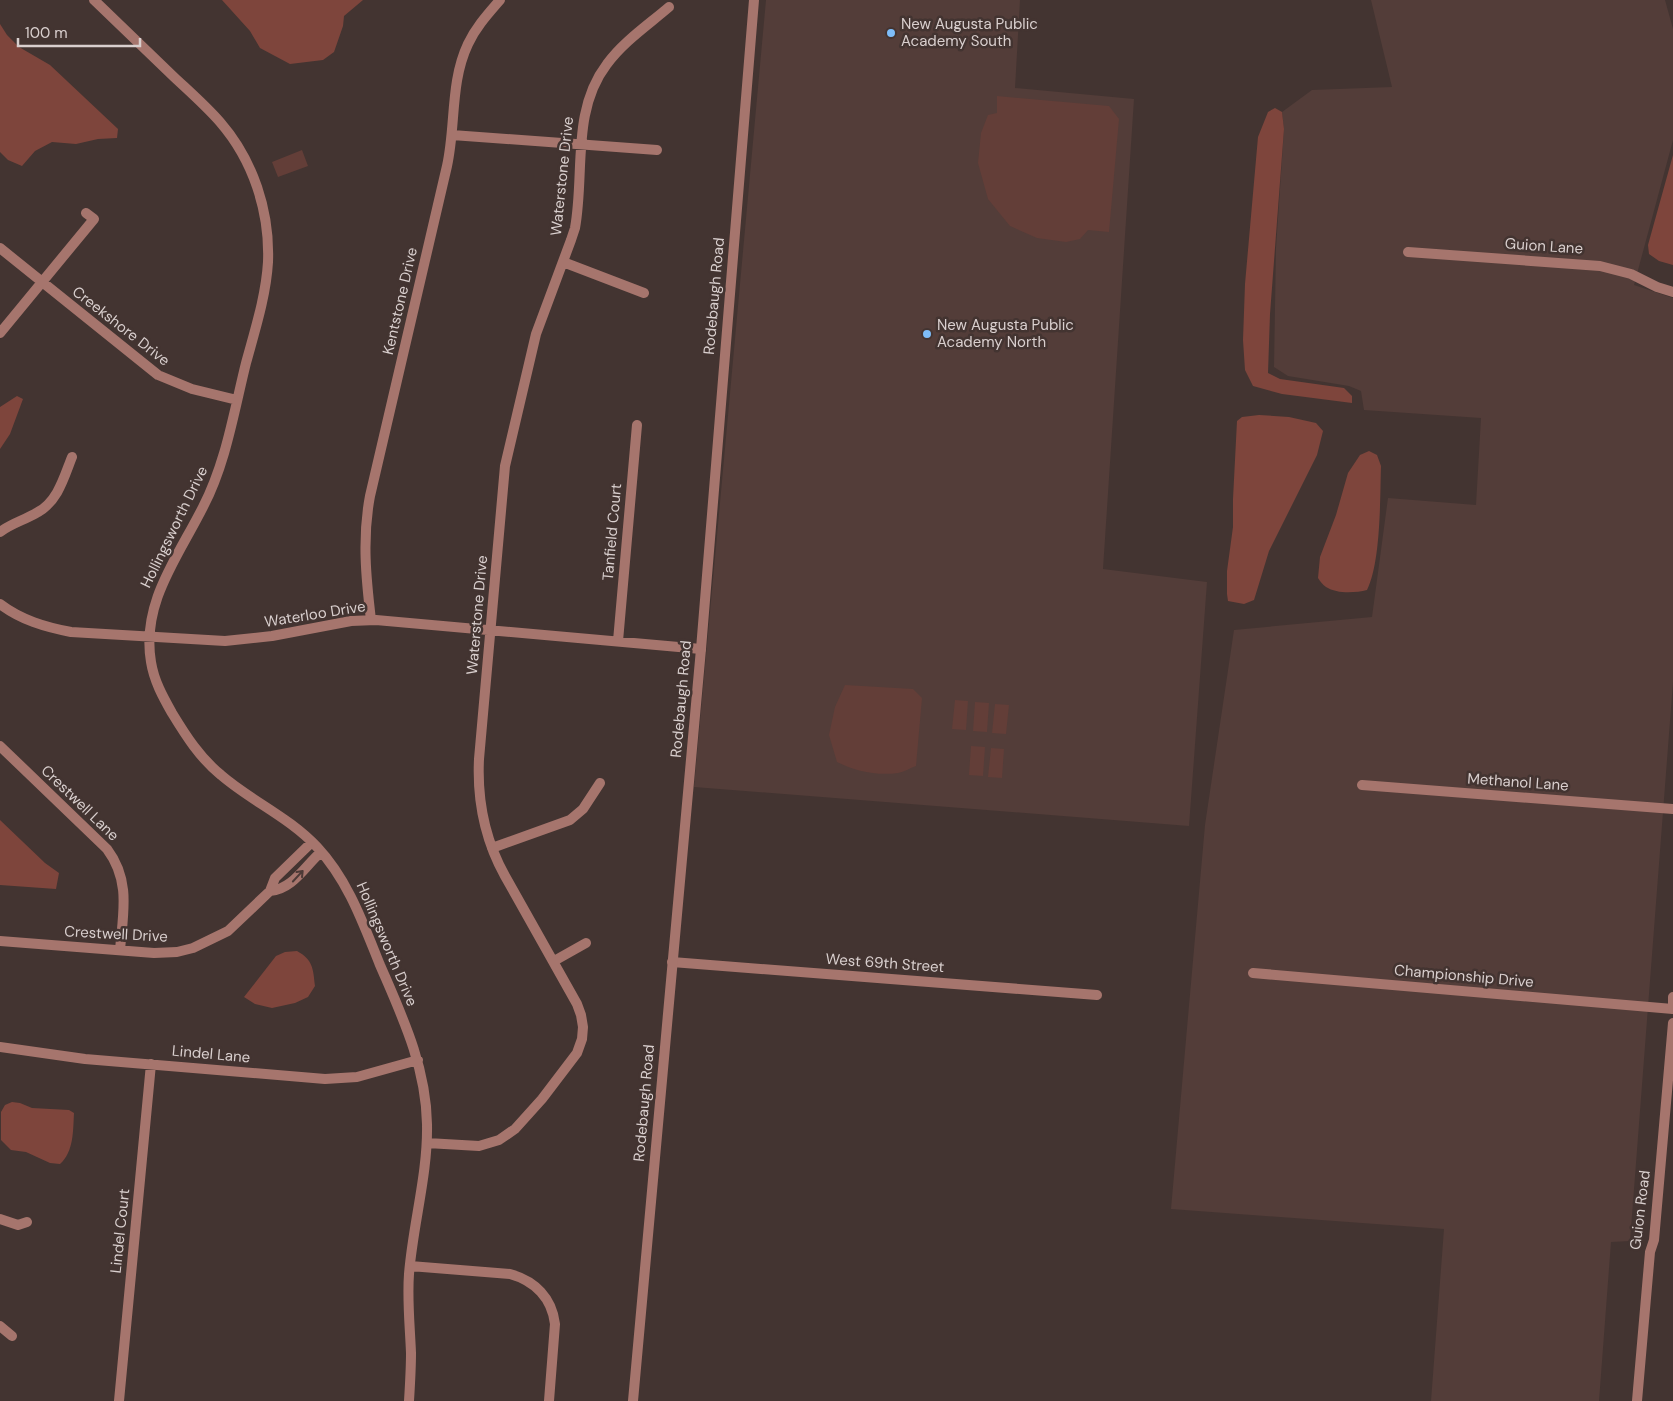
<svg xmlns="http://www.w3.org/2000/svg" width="1673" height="1401" font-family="'DM Sans',sans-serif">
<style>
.built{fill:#533d39}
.green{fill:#633e38}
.water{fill:#7e453c}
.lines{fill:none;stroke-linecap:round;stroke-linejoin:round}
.minor{stroke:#a6756d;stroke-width:10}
.tertiary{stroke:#a6756d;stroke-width:10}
.oneway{stroke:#4d3a37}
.poi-dot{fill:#7ebdf9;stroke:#433431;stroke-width:2}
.labels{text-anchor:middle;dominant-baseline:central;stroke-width:5;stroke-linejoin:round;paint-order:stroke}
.poi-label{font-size:15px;fill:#d9cfce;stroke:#433431;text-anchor:start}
.street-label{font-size:15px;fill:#d9cfce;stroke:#433431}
</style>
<rect width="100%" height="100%" fill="#433431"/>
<!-- built -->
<path class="built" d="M766,0H1020L1015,88L1134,99L1103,569L1207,582L1189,826L694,787Z
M1371,0H1665L1673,29V140L1634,285L1673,298V682L1630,1241L1611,1242L1599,1401H1431L1444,1229L1171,1209L1205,825L1234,630L1372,617L1388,498L1476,505L1481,418L1364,410L1361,391L1349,386L1288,376L1274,367L1276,248L1284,129L1282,112L1312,90L1392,87Z"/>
<!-- green -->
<path class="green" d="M997,96L1109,106L1119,119L1109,232L1088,230L1080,239L1066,242L1037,238L1010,226L988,199L978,163L981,133L988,115L997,113Z
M302,150L308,166L278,177L272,162Z
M845,685L913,689L922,698L916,766C910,768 904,772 898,773C877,776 855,771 837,762L829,735L835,707Z
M955,700L968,701L966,730L952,729Z
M975,702L989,703L987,732L973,731Z
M995,704L1009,705L1006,734L992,733Z
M971,746L985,747L983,776L969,775Z
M991,748L1004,749L1002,778L988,777Z"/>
<!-- water -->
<path class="water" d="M222,0H363L344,16L343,26L334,52L323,60L290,64L260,48L250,31Z
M0,24L7,35L19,47L50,65L118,129L117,138L98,139L76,144L52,142L35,151L22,166L8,160L0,152Z
M1275,108L1282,112L1284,129L1270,314L1268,373L1280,379L1344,388L1352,396V403L1282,394L1253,386L1245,370L1243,340L1245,284L1258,137L1268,112Z
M1673,155V265L1659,261L1649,254L1648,245Z
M17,396L23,399L10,434L0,449V407Z
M1259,415L1289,417L1316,423L1323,431L1317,455L1269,551L1254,600L1244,604L1228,601L1227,594V571L1233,527V499L1237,421L1242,417Z
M1369,451L1377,455L1381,466C1380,498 1381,562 1367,590C1355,593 1337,594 1326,587C1323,585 1320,581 1318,578L1320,557L1336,515L1348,473L1360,455Z
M0,820L45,863L59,873L56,889L0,885Z
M297,951C313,960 313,968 315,986L308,997L295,1003L272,1008L255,1004L244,997L276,956L285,952Z
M12,1102L20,1103L32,1108L69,1110L74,1113C73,1130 74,1152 60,1164L50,1163L26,1152L11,1150L1,1140V1112L5,1105Z"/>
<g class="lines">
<!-- minor -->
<path class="minor" d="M94,0C121,26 148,52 174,77C190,92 206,106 220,122C253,160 270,211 268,262C266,296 255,330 246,363C234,411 226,463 203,507C178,557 141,603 151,662C154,681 163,697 172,713C186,736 200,758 221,775C251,801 289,817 317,847C348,880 363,923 380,965C402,1016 426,1066 427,1124C428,1174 413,1224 409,1274C407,1300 410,1327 411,1353C411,1369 410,1385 409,1401
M452,135L657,150
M0,248L158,375L192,389L237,400
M1408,252L1600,266L1631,274L1657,287L1673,292
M563,262L644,293
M0,333L94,219L86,213
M0,532C12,523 25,520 38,512C58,501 64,477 72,457
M0,604C21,620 45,627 71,632L225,641L272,636L351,621L376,620L701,649
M371,620C366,578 362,538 370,496L447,166C456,125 450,82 468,44C476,27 488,14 500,0
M618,641L637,425
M0,746L107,849C131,881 123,913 120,950
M1362,785L1673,809
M492,848L570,820L583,809L600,783
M270,891C293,889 305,866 321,852
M0,941L154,953L177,952L193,948L228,931L270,891L275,878L312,842
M554,961L586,943
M672,962L1097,995
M1253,973L1673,1009
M0,1047L85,1059L325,1079L357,1077L418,1060
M427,1143L479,1146L499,1140L515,1129L542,1099L577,1053L582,1039L583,1027L581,1015L577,1004L505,876C485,840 477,800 479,759L505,466L536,334L571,240L575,228C585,173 571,111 607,64C623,42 648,25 669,7
M0,1219L18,1225L27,1222
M410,1266L510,1274C535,1281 552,1298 555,1324L549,1401
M0,1326L12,1336
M119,1401L151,1064"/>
<!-- tertiary -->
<path class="tertiary" d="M1673,997V1009
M633,1401L701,649L754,0
M1637,1401L1650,1252L1654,1240L1673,1023"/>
</g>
<!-- one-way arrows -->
<defs><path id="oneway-shaft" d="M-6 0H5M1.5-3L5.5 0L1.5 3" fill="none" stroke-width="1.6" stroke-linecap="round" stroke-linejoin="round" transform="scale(1.25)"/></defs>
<use class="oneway" href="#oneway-shaft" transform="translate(298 876) rotate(-47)"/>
<!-- markers -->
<g class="poi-dot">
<circle cx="891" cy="33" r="5"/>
<circle cx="927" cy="334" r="5"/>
</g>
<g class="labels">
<!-- poi labels -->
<g class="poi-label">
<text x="901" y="24">New Augusta Public<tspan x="901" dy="17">Academy South</tspan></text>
<text x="937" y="325">New Augusta Public<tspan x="937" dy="17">Academy North</tspan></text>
</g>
<!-- street labels -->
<g class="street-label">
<text transform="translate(562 176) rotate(-84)">Waterstone Drive</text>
<text transform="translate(1544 246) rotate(4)">Guion Lane</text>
<text transform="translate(714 296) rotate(-85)">Rodebaugh Road</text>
<text transform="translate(400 301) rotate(-77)">Kentstone Drive</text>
<text transform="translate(121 326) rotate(38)">Creekshore Drive</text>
<text transform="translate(174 527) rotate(-64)">Hollingsworth Drive</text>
<text transform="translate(612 532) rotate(-85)">Tanfield Court</text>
<text transform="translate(315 614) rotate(-9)">Waterloo Drive</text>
<text transform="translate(477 615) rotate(-85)">Waterstone Drive</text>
<text transform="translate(681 699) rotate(-85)">Rodebaugh Road</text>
<text transform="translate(1518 782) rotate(4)">Methanol Lane</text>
<text transform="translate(80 803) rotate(44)">Crestwell Lane</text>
<text transform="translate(116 934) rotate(3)">Crestwell Drive</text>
<text transform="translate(387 944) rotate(67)">Hollingsworth Drive</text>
<text transform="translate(885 963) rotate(4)">West 69th Street</text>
<text transform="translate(1464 976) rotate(5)">Championship Drive</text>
<text transform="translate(211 1054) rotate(5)">Lindel Lane</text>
<text transform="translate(644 1103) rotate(-85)">Rodebaugh Road</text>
<text transform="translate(1640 1210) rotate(-83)">Guion Road</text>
<text transform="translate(120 1231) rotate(-84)">Lindel Court</text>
</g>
</g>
<!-- scale -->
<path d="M18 38v8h122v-8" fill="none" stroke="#d9cfce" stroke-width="2.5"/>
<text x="25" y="38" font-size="15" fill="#d9cfce" stroke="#433431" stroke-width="4" paint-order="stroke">100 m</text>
</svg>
